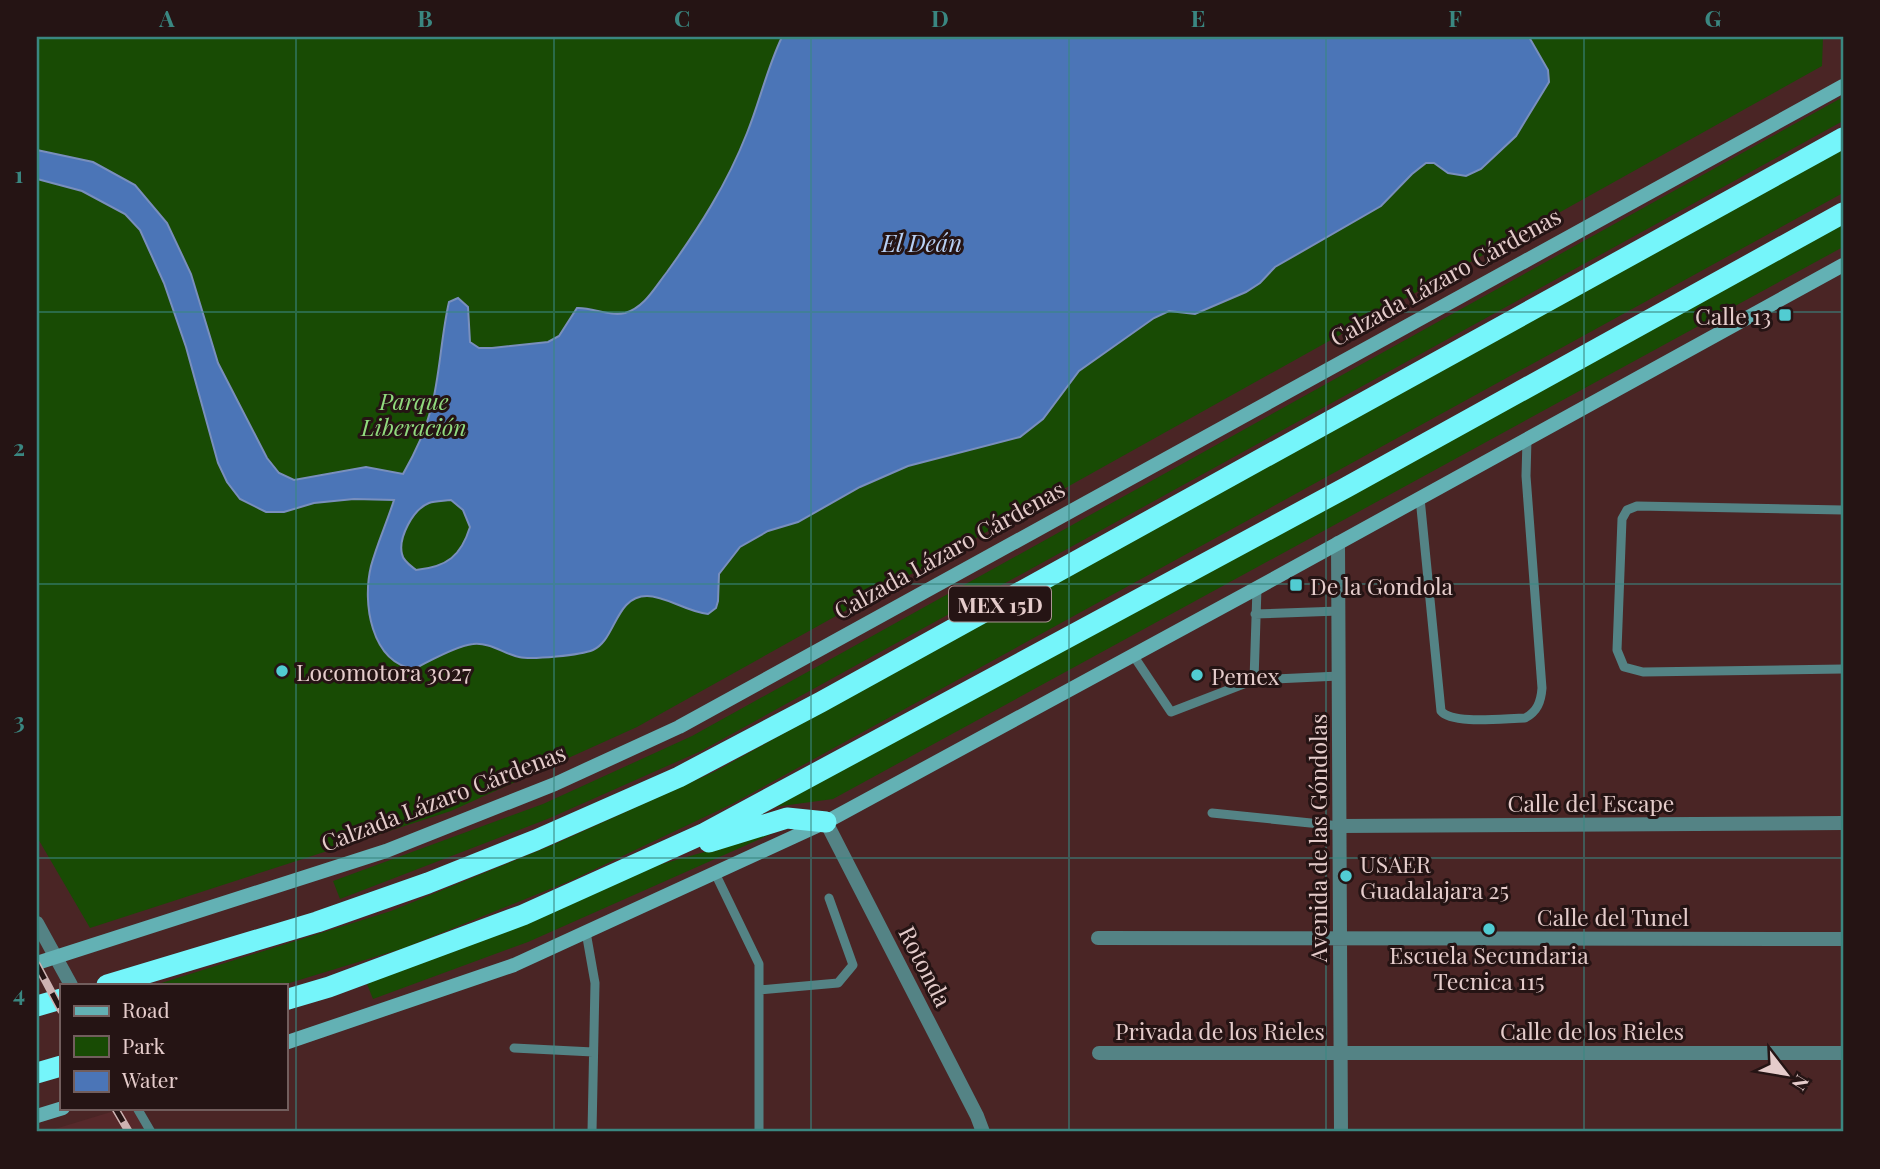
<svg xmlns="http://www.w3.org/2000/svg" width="1880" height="1169" font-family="'Playfair Display',serif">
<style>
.built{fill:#56282a}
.green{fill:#184b04}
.water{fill:#4b75b7;stroke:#798fbd;stroke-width:2;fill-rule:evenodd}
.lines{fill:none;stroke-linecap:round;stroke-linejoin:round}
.service{stroke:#548385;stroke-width:9}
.minor{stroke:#548385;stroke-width:14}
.secondary{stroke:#63b1b4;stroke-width:14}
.motorway{stroke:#75f5fa;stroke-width:21}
.rail-casing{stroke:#cdb2b2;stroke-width:8}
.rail{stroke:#251414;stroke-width:5;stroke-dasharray:16;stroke-linecap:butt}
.grid{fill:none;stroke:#3a8781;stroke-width:2;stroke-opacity:0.55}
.poi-dot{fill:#51ccd2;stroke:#251414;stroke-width:2.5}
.labels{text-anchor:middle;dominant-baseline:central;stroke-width:6;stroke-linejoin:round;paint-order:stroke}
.shield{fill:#251414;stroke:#ab9594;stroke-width:2}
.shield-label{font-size:21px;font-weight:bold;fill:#e5cccb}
.street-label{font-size:23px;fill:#e5cccb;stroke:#251414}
.poi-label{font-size:23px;fill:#e5cccb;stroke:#251414;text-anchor:start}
.park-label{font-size:23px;font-style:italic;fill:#91da7e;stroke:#251414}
.water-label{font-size:24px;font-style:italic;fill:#b8d0f4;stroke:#251414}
.neatline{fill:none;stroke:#3a8781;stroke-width:2.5}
.grid-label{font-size:23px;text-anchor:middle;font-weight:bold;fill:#3a8781}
</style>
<rect width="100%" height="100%" fill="#4a2525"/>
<!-- built -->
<path class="built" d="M124,1108H136L151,1132H45Z"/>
<!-- green -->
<path class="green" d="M37,37H1823L1822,66L637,727L451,811L90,928L37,837Z
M1843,97V121L701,751L550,818L340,899L333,881L543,804L692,736Z
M1843,149V193L732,804L570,881L404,948L283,985H155L391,911L555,844L716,771Z
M1843,222V247L833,799L774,807Z
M778,831L528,942L373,999L367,984L655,866Z"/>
<!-- water -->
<path class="water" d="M782,37H1529L1548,70L1549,82L1516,136L1481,169L1466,176L1448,173L1434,163H1426L1412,174L1381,206L1275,267L1260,283L1246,292L1195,314L1169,311L1154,318L1079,371L1043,419L1020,437L908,466L860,487L798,522L768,531L740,547L719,574L718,601L716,608L708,614C687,612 666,596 647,596C615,596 616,640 593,650C581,655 532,660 519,657C504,654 490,642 473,644C460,645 427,662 414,669C371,662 362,603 371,566C377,544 387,522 394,500L354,499L314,503L284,512H266L240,499L227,482L218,463L186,347L164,283L140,230L125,214L82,191L37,179V150L93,162L135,185L167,223L191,274L218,363L267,458L279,473L294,480L366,467L403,474C415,453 425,432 431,409C440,376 441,336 449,302L458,298L468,307L470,342L479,348H492L548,342L559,336L577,308C592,307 610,317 625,313C645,307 655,287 667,272C699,228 727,184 747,133C760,101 767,68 782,37ZM451,500L463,510L470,527C461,556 447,567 416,570C411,566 403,561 402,554C398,538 413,509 429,503C435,501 444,501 451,500Z"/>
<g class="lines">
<!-- service -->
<path class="service" d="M1420,498L1441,711C1452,725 1506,718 1525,718C1537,712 1541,702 1542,688L1526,476L1527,439
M1843,510L1637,506L1627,510L1622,519L1617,650L1624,667L1643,672L1843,669
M1257,588L1254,680L1339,676
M1255,614L1339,611
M1133,655L1171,712L1254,680
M1212,813L1340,826
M715,873L759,964V1132
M586,932L595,983L592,1132
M759,990L838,983L853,965L829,898
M514,1048L593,1052
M137,1108L151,1132"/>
<!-- minor -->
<path class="minor" d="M1338,543L1341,1132
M826,822L977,1116L983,1132
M1340,826L1843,823
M37,923L71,985
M1098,938L1843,939
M1099,1053H1843"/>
<!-- secondary -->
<path class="secondary" d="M37,963L386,851L555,784L679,727L1843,86
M285,1043L514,965L826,822L1257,588L1843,265
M37,1116L63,1108"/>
<!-- motorway -->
<path class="motorway" d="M709,842L787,818L826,822
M107,985L317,922L428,883L536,840L679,777L821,702L1843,138
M285,1000L329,987L523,915L705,833L1347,487L1843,213
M37,1006L61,999
M37,1073L61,1066"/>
<defs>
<path id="rail" d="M37,965L61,1010
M115,1108L129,1132"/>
</defs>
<!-- rail casing -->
<use href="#rail" class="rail-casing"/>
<!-- rail -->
<use href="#rail" class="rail"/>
</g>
<!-- grid -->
<path class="grid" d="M296,37V1132M554,37V1132M811,37V1132M1069,37V1132M1326,37V1132M1584,37V1132M37,312H1843M37,584H1843M37,858H1843"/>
<!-- markers -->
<g class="poi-dot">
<rect x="1778" y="308" width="14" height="14" rx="3.5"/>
<rect x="1289" y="578" width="14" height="14" rx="3.5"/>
<circle cx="282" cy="671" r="7"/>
<circle cx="1197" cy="675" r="7"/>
<circle cx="1346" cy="876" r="7"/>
<circle cx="1489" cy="929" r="7"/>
</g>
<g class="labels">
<!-- shield labels -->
<rect class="shield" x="949" y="586.5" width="102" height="35" rx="5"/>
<g class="shield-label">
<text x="1000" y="604">MEX 15D</text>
</g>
<!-- street labels -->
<g class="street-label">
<text transform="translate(1445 276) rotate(-29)">Calzada Lázaro Cárdenas</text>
<text transform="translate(949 549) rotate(-29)">Calzada Lázaro Cárdenas</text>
<text transform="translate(443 797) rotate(-21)">Calzada Lázaro Cárdenas</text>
<text x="1591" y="802">Calle del Escape</text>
<text transform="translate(1317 838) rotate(-90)">Avenida de las Góndolas</text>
<text x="1613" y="916">Calle del Tunel</text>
<text transform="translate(926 966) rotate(63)">Rotonda</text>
<text x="1220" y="1030">Privada de los Rieles</text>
<text x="1592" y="1030">Calle de los Rieles</text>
</g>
<!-- poi labels -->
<g class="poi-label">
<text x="1771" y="315" text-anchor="end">Calle 13</text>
<text x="1310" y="585">De la Gondola</text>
<text x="296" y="671">Locomotora 3027</text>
<text x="1211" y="675">Pemex</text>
<text x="1360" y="863">USAER<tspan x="1360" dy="26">Guadalajara 25</tspan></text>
<text x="1489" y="954" text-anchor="middle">Escuela Secundaria<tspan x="1489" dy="26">Tecnica 115</tspan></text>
</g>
<!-- park labels -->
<g class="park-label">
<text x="414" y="400">Parque<tspan x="414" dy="26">Liberación</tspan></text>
</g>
<!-- water labels -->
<g class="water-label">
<text x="922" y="242">El Deán</text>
</g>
</g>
<!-- border -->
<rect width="1880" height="1169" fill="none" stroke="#251414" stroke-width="77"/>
<!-- legend -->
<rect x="60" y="984" width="228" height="126" fill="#251414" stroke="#725e5d" stroke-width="2"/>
<rect x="74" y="1006" width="35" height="10" fill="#63b1b4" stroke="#725e5d" stroke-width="2"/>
<text x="122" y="1018" font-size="21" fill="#e5cccb">Road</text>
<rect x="74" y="1036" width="35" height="21" fill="#184b04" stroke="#725e5d" stroke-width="2"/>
<text x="122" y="1054" font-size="21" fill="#e5cccb">Park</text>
<rect x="74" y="1071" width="35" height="21" fill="#4b75b7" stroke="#725e5d" stroke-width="2"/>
<text x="122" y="1088" font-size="21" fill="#e5cccb">Water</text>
<!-- north arrow -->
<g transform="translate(1786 1074) rotate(121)" stroke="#251414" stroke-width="5" paint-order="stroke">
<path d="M0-5L12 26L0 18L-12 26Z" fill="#e5cccb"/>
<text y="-10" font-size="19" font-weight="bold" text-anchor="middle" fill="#e5cccb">N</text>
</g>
<rect x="38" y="38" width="1804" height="1092" class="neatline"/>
<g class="grid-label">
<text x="167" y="27">A</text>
<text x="425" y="27">B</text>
<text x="682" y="27">C</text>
<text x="940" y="27">D</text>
<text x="1198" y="27">E</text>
<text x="1455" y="27">F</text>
<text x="1713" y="27">G</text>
<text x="19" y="183">1</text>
<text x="19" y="456">2</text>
<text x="19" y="729">3</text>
<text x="19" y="1002">4</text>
</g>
</svg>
